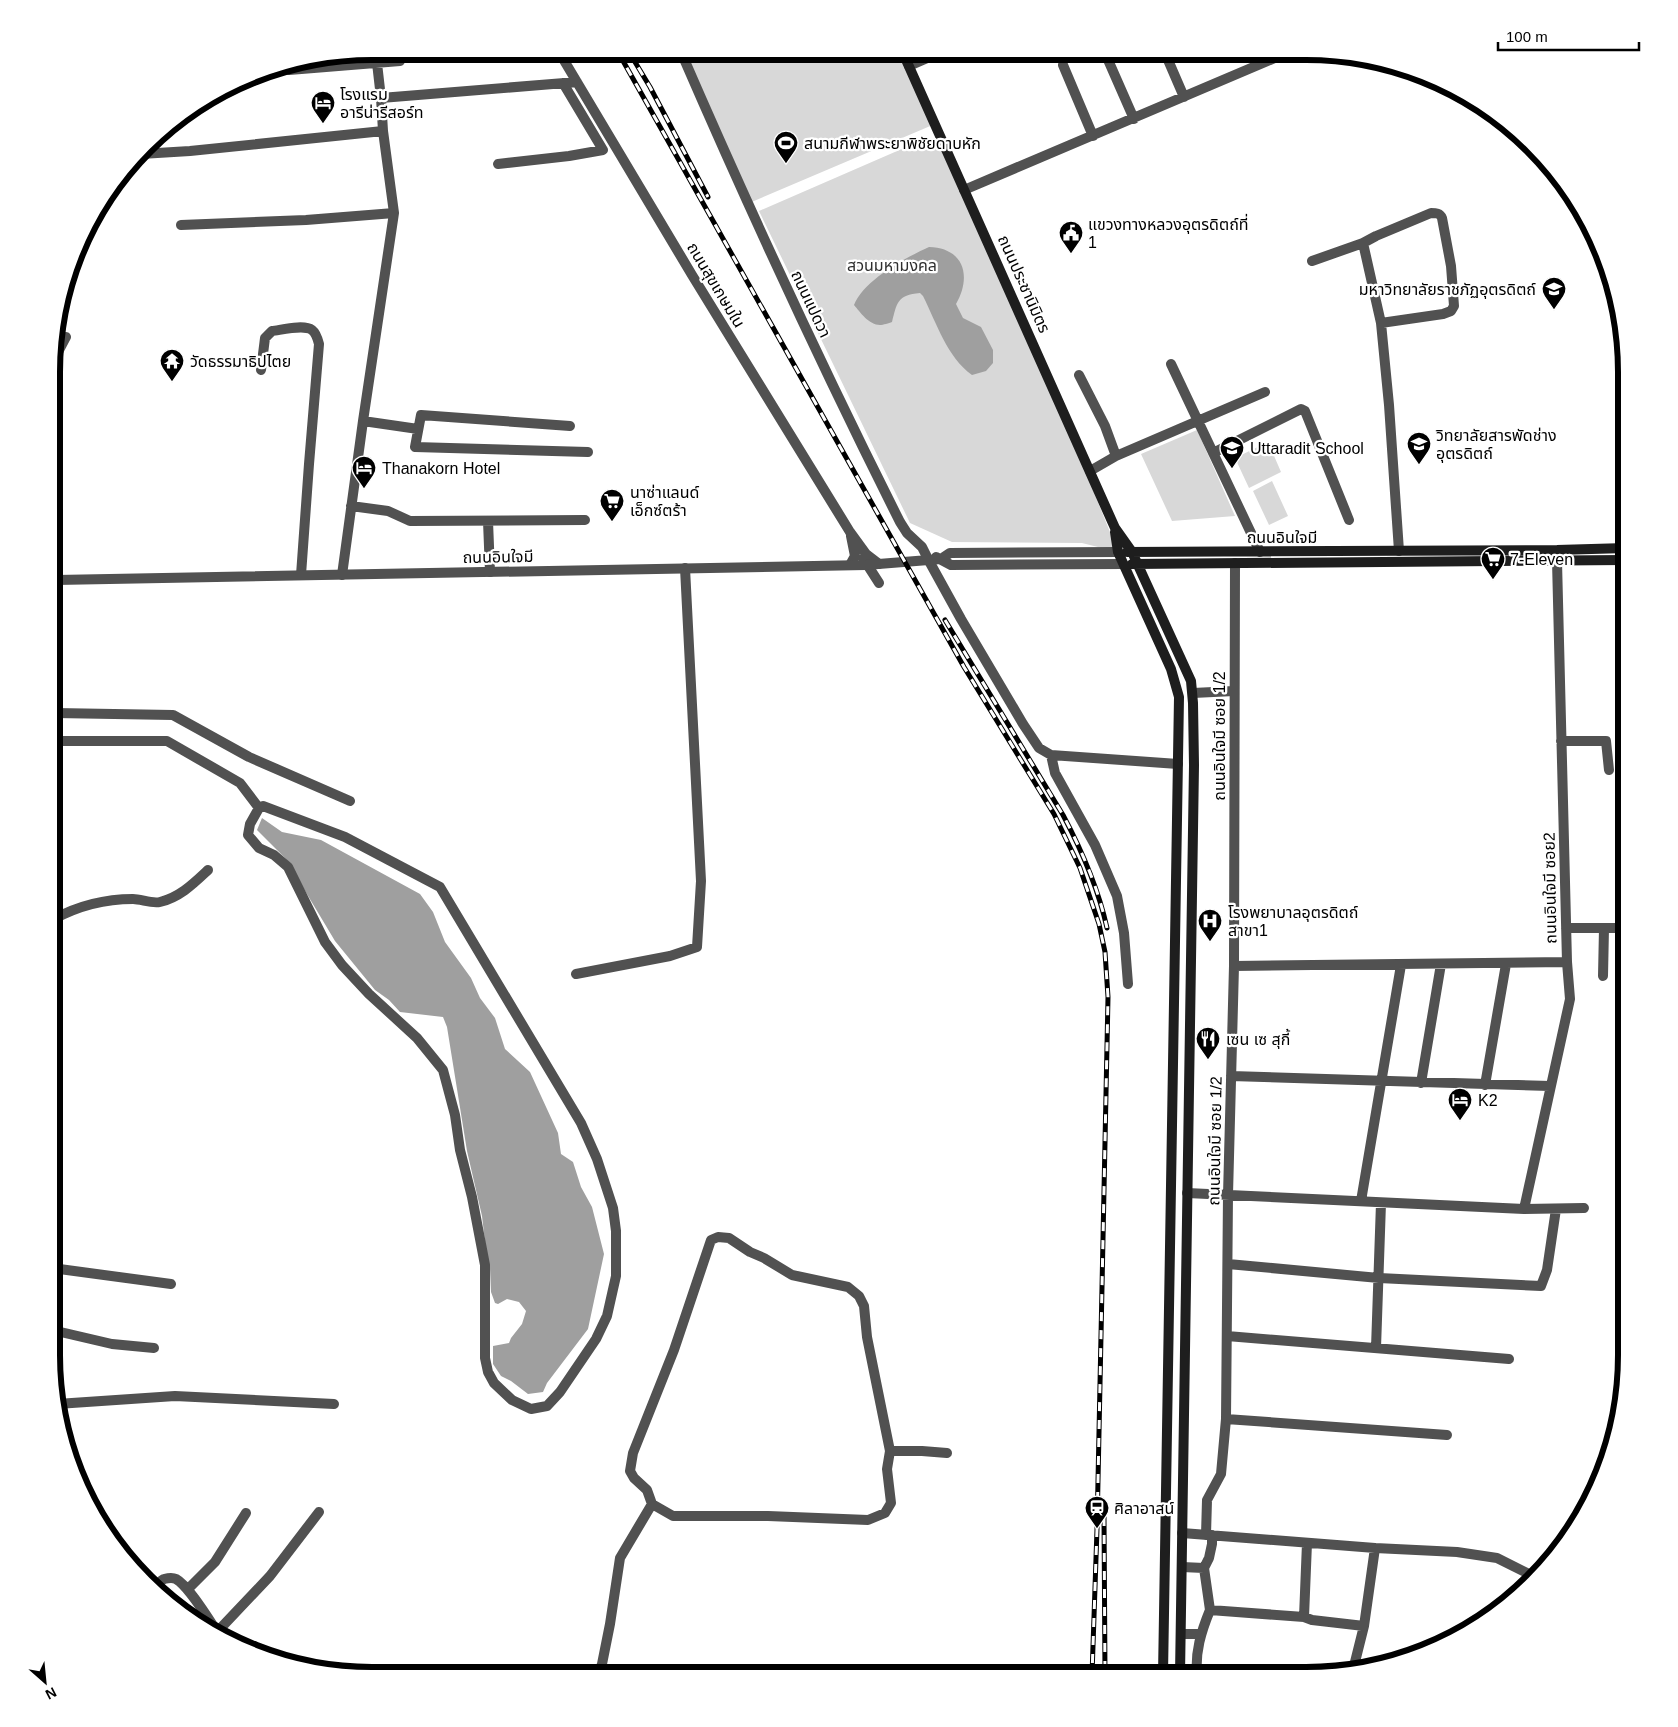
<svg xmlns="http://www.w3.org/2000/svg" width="1678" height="1727" font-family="Arial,'Noto Sans Thai',sans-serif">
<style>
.green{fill:#d8d8d8}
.water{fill:#9f9f9f}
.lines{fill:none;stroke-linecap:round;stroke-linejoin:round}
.minor{stroke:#515151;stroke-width:10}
.tertiary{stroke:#515151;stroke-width:10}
.secondary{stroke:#1e1e1e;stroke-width:10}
.rail-casing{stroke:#000;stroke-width:5}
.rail{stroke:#fff;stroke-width:3;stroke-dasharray:9;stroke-linecap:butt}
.labels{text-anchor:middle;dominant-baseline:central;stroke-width:4.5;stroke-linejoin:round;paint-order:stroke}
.poi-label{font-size:16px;fill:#000;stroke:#fff;text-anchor:start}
.park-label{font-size:16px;fill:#2f2f2f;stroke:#fff}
.street-label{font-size:16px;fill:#000;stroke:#fff}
.rim{fill:none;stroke:#000;stroke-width:6}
</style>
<rect width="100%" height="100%" fill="#fff"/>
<!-- green -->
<path class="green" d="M681,52L939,53L909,67L935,124L747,204Z
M927,138L943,142L1039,356L1118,552L1082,543L952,542L910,523L759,211Z
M1197,430L1235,516L1172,521L1141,454Z
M1268,442L1281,472L1249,488L1235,458Z
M1272,481L1288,516L1269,525L1253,491Z"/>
<!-- water -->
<path class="water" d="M929,247C964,248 972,276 956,304L963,318L981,327L993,350V363L986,371L972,375C947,357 937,324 923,296L920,293C897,295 897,303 892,322C889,323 883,325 880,325C869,325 860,312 854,305C864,280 905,258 929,247Z
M262,818L282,832L321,840L420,894L433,912L445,942L471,978L480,998L495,1018L505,1049L530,1072L558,1133L561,1154L573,1162L581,1187L592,1207L604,1254L588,1329L547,1383L543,1392L528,1394L511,1381L501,1376L493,1364V1346L509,1343L511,1338L522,1324L526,1311L519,1302L507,1299L498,1304L495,1303L491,1292L490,1269L486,1250L482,1216L467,1151L447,1027L443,1017L400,1012L389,1000L375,990L335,941L286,859L257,830Z"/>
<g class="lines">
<!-- minor -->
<path class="minor" d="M559,52L692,275L850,532L866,554L879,564
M1105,53L1134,119
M1165,53L1184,97
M377,63L381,98
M1063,65L1093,136
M909,66L939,53
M289,70L400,61
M141,154L190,151L383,131
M498,164L569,156L603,150L563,83
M964,190L1284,54
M181,225L306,220L394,213
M1363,243L1376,236L1431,213C1436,213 1440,213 1442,218L1451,266L1454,306L1451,311L1443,314L1381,323
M1312,261L1363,243L1381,323L1389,405L1399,551
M57,354L66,337
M1171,364L1260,552
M261,370L265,338L272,331C281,330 304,324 312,330C316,333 318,340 319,344L309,464L301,575
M1079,375L1105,426L1116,456
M363,421L418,429
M570,426L421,415L415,447L588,452
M1213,453L1301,409L1305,411L1349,520
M1090,471L1116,456L1265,392
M351,506L388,511L410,521L585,520
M488,521L490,572
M863,558L879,583
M929,561L961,619L1023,724L1039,748L1051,755L1178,764
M850,565L855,556L851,536
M342,575L363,421L394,213L383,131L381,98L577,82
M1193,693L1234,691
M55,713L173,715L249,757L350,801
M55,741H167L240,783L259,808
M1561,741H1606L1609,770
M1051,755L1055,773L1095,845L1117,896L1124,933L1128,984
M263,806L345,837L440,887L581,1123L597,1159L613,1208L616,1231V1276L607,1316L596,1339L560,1392L547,1406L531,1409L512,1400L494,1383L488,1372L485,1358V1265L472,1197L460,1150L455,1115L443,1070L417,1038L369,994L342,965L325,942L288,867L274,855L259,848L248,835L250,824L259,808Z
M54,919C78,906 106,899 133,899C141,899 152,904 160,902C180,897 193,884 208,870
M1566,928H1626
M1234,966L1567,962
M576,974L670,956L697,947L701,881L685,568
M1603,976L1604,928
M1231,1076L1550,1086
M1421,1083L1441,964
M1485,1085L1506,964
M1187,1193L1524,1209L1584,1208
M1361,1201L1401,965
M1524,1209L1570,999L1567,962L1557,561
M1228,1264L1379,1278L1541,1286L1547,1270L1556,1209
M52,1268L171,1284
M52,1330L112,1344L154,1348
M1227,1336L1509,1359
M1376,1348L1381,1203
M57,1404L175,1396L334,1404
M1226,1419L1447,1435
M652,1504L647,1490L634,1478L630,1471L633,1453L674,1350L711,1240L718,1237L729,1238L750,1252L764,1258L792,1275L848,1287L859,1296L864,1306L867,1337L890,1451
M1182,1533L1375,1548L1457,1552L1497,1558L1531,1575
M1206,1535L1207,1500L1221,1474L1226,1419L1228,1195L1234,966L1235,563
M1182,1567L1204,1568
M188,1589L215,1562L246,1513
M156,1592C157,1586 158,1582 164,1579C168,1578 172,1577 176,1579C189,1586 211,1623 220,1636
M1210,1610L1204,1568L1209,1558L1212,1544V1535
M1304,1617L1307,1543
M217,1632L270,1576L319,1512
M1181,1634H1201
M1353,1670L1364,1626L1375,1548
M598,1675L602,1664L610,1624L620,1558L652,1504L673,1516H768L868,1520L885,1513L891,1503L887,1469L890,1451H922L947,1453
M1197,1675C1195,1652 1201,1632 1210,1610L1304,1617L1312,1620L1364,1626"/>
<!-- tertiary -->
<path class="tertiary" d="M681,52C750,211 822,367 900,522L907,533L922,547L929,561
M936,557L951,565L1123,564
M56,580L866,565L941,559L950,553L1118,552"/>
<!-- secondary -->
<path class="secondary" d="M903,53L1115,528L1132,552L1191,681L1193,703L1194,765L1180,1675
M1115,532L1118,552L1171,669L1179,697L1163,1675
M1127,552L1557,550L1626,548
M1132,564L1626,560"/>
<defs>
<path id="rail" d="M618,52L964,667L1054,814L1080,868L1099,924L1105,952L1108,997L1097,1529L1092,1675
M629,52L650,87L708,197
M945,620L1063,815C1082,851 1098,887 1107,928
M1104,1517L1105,1675"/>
</defs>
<!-- rail casing -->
<use href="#rail" class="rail-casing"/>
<!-- rail -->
<use href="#rail" class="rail"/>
</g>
<!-- icons -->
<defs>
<symbol id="hotel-pin" viewBox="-11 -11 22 30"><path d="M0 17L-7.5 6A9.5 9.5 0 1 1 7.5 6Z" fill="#000" stroke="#fff"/><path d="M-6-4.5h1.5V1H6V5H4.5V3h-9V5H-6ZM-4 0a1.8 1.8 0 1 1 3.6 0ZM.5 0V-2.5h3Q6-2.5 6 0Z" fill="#fff"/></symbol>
<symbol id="stadium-pin" viewBox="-11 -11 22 30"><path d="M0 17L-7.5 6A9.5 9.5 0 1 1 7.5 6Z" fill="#000" stroke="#fff"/><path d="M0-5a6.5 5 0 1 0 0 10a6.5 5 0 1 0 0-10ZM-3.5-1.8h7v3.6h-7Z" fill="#fff"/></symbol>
<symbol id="civic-pin" viewBox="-11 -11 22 30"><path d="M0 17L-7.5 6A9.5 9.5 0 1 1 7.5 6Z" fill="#000" stroke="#fff"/><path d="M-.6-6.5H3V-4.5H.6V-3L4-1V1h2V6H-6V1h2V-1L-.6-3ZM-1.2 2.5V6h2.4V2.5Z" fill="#fff"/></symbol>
<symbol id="university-pin" viewBox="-11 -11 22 30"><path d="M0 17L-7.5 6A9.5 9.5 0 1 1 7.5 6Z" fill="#000" stroke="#fff"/><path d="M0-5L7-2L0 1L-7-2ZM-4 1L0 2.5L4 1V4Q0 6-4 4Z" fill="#fff"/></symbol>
<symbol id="temple-pin" viewBox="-11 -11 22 30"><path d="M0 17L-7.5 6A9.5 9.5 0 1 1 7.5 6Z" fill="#000" stroke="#fff"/><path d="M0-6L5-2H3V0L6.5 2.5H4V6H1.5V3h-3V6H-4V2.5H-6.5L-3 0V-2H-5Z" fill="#fff"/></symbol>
<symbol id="school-pin" viewBox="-11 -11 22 30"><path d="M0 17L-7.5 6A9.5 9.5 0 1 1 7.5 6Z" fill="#000" stroke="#fff"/><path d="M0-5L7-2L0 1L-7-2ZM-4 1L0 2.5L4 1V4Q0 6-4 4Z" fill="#fff"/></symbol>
<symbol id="supermarket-pin" viewBox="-11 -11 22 30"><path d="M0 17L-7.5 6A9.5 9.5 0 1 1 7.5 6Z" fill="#000" stroke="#fff"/><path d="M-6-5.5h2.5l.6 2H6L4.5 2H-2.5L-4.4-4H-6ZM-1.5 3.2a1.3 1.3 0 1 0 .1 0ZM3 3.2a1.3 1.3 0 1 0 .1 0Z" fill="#fff"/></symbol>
<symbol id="hospital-pin" viewBox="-11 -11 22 30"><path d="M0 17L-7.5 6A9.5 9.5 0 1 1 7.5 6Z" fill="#000" stroke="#fff"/><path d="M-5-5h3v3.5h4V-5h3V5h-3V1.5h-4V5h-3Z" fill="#fff"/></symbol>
<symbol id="restaurant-pin" viewBox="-11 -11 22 30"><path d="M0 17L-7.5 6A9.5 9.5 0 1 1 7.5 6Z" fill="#000" stroke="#fff"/><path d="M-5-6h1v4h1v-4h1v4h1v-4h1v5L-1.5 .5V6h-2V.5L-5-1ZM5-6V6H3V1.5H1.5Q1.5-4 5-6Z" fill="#fff"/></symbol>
<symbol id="station-pin" viewBox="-11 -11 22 30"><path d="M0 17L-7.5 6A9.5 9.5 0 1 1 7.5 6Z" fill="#000" stroke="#fff"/><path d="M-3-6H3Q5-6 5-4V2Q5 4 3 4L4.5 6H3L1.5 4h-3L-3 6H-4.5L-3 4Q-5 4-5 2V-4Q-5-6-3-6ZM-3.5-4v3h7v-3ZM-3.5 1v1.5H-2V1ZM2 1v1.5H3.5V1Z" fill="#fff"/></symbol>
</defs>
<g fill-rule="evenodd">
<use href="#hotel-pin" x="309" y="89" width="28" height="38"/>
<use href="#stadium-pin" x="772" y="129" width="28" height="38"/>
<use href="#civic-pin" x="1057" y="219" width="28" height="38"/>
<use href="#university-pin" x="1540" y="275" width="28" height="38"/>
<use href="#temple-pin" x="158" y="347" width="28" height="38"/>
<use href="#school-pin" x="1405" y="430" width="28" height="38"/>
<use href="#school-pin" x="1218" y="434" width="28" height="38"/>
<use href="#hotel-pin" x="350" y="454" width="28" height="38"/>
<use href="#supermarket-pin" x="598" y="487" width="28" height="38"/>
<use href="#supermarket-pin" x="1479" y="545" width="28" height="38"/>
<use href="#hospital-pin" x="1196" y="907" width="28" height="38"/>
<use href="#restaurant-pin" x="1194" y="1025" width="28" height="38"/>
<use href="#hotel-pin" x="1446" y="1086" width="28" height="38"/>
<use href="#station-pin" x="1083" y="1494" width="28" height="38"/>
</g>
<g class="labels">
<!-- poi labels -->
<g class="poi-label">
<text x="340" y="94">โรงแรม<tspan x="340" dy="18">อารีน่ารีสอร์ท</tspan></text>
<text x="804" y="143">สนามกีฬาพระยาพิชัยดาบหัก</text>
<text x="1088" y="224">แขวงทางหลวงอุตรดิตถ์ที่<tspan x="1088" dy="18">1</tspan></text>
<text x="1536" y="289" text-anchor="end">มหาวิทยาลัยราชภัฏอุตรดิตถ์</text>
<text x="190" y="361">วัดธรรมาธิปไตย</text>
<text x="1436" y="435">วิทยาลัยสารพัดช่าง<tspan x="1436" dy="18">อุตรดิตถ์</tspan></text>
<text x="1250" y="448">Uttaradit School</text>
<text x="382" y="468">Thanakorn Hotel</text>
<text x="630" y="492">นาซ่าแลนด์<tspan x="630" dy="18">เอ็กซ์ตร้า</tspan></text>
<text x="1510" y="559">7-Eleven</text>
<text x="1228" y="912">โรงพยาบาลอุตรดิตถ์<tspan x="1228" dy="18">สาขา1</tspan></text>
<text x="1226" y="1039">เซน เซ สุกี้</text>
<text x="1478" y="1100">K2</text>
<text x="1114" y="1508">ศิลาอาสน์</text>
</g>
<!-- park labels -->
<g class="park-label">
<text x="892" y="265">สวนมหามงคล</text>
</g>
<!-- street labels -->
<g class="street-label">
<text transform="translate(1024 284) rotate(66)">ถนนประชานิมิตร</text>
<text transform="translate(716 285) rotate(59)">ถนนสุขเกษมใน</text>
<text transform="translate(811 304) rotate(65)">ถนนแปดวา</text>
<text x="1282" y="537">ถนนอินใจมี</text>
<text transform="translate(498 557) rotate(-1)">ถนนอินใจมี</text>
<text transform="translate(1219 736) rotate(-90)">ถนนอินใจมี ซอย 1/2</text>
<text transform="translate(1550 888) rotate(-91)">ถนนอินใจมี ซอย2</text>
<text transform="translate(1215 1141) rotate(-89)">ถนนอินใจมี ซอย 1/2</text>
</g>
</g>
<!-- crop -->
<path d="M0 0H1678V1727H0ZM372 60H1306A312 312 0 0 1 1618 372V1355A312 312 0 0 1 1306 1667H372A312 312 0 0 1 60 1355V372A312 312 0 0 1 372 60Z" fill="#fff" fill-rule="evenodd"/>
<path class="rim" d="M372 60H1306A312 312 0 0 1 1618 372V1355A312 312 0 0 1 1306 1667H372A312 312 0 0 1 60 1355V372A312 312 0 0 1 372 60Z"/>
<!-- north arrow -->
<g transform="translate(45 1682) rotate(153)" stroke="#ffffff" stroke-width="4" paint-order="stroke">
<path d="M0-4L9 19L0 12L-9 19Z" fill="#000000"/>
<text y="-8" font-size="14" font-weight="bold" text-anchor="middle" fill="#000000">N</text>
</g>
<!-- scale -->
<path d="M1498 42v8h141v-8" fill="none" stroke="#000000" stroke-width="2.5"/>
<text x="1506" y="42" font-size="15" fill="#000000" stroke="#ffffff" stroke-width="4" paint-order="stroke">100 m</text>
</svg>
